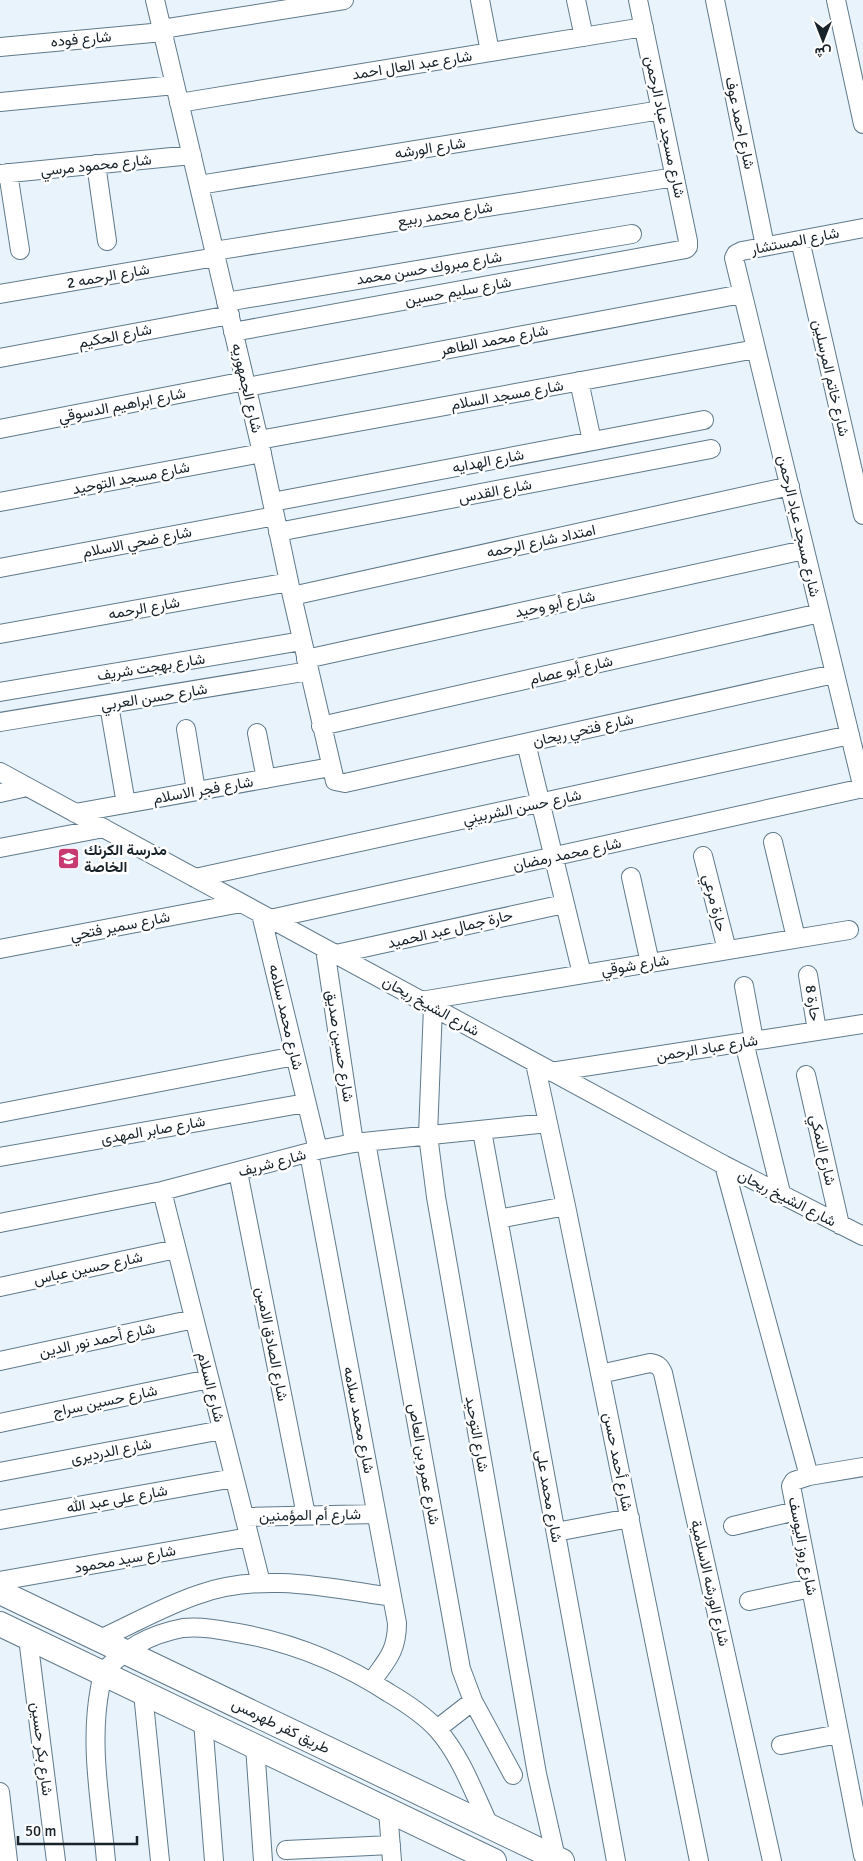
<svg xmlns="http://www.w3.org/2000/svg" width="863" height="1861" font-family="Signika,Vazirmatn,sans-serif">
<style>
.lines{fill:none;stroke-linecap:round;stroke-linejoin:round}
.street-casing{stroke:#607a8b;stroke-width:20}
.secondary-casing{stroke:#607a8b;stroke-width:26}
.street{stroke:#fff;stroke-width:18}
.secondary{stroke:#fff;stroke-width:24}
.labels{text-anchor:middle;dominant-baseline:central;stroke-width:5;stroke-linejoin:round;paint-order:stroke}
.street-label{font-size:15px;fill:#182229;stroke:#fff}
.poi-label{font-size:15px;font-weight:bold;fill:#182229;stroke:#fff;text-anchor:start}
</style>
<rect width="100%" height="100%" fill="#e8f3fb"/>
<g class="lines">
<defs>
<path id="street" d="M155,0L259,440L292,596L335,781L345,783L834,674
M480,0L490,52
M576,0L584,37
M715,0L765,246
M836,0L863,124
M162,29L344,0
M0,47L163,32
M0,102L175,85
M179,103L644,27
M96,164L107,241
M8,173L20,250
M0,174L192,155
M199,185L661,110
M863,228L742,251L736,254L734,258L863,789
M800,240L863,515
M214,251L675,177
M0,294L216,257
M226,302L632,234
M233,332L686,249L688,247V241L638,0
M0,358L230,315
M579,381L592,441
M247,387L742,294
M0,429L245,381
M259,440L756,349
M0,502L262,453
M272,502L704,420
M278,532L711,449
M0,568L275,516
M292,596L790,486
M0,634L289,582
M306,659L804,550
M0,692L302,641
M109,705L126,804
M0,722L309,671
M321,726L820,613
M186,729L196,791
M257,733L266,779
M526,743L582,974
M0,772L724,1165L863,1236
M0,793L27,787
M75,813L331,767
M773,842L796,938
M0,848L104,828
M703,856L727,950
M631,877L650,963
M195,878L850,735
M261,914L318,1150
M270,919L863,788
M0,949L241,903
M325,949L354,1143
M336,954L564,904
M808,975L817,1031
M744,986L754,1040
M421,1001L849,930
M433,1007L428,1135L436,1197L537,1774L556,1858
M744,1042L781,1193
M535,1063L566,1206L699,1861
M551,1072L863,1024
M806,1075L840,1225
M0,1113L295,1056
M482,1131L616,1861
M366,1142L461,1669L473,1701L513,1775
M309,1153L397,1623C397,1651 387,1660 372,1681
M0,1157L306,1103
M724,1165L809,1476L794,1481L791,1486L863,1855
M238,1172L306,1515
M162,1191L261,1583
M498,1219L566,1206
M0,1223L162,1191L318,1150L354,1143L548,1123
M0,1287L176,1249
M0,1361L194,1319
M600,1374L650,1363C657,1364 660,1366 663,1373L772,1861
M0,1423L209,1379
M0,1472L222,1430
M809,1476L863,1467
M244,1517L376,1514
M0,1520L234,1478
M733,1526L796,1511
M556,1532L630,1518
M0,1581L249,1537
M749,1601L811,1588
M28,1638L56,1861
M100,1639C133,1624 166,1605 200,1594C263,1572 329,1588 392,1597
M143,1693L160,1861
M203,1721L214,1861
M437,1729L473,1701
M781,1745L839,1734
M255,1746L263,1861
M0,1792L8,1861
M388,1811L392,1861
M286,1850L391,1845
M106,1861C101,1804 89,1745 100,1688C101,1684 101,1677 103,1673C109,1664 128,1650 138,1644C152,1636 167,1631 183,1628C199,1626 217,1629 232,1632C289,1641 341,1662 389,1693C406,1703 424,1715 437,1729C461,1756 474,1793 489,1825"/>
<path id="secondary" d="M0,1592L562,1861
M0,1624L494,1861"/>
</defs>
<!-- street casing -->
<use href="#street" class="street-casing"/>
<!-- secondary casing -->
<use href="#secondary" class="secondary-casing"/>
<!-- street -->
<use href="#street" class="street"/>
<!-- secondary -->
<use href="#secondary" class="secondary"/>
</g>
<!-- icons -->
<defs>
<symbol id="school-square" viewBox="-11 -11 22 22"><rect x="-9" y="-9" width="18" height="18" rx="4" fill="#c63c72" stroke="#fff"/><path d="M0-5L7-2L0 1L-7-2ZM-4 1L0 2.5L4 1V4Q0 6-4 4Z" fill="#fff"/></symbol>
</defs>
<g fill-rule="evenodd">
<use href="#school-square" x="56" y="846" width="25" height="25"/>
</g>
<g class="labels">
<!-- street labels -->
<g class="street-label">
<text transform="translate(81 39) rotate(-5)">شارع فوده</text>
<text transform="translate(412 65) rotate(-9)">شارع عبد العال احمد</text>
<text transform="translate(740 123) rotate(78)">شارع احمد عوف</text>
<text transform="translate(665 127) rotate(78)">شارع مسجد عباد الرحمن</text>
<text transform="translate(430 148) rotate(-9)">شارع الورشه</text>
<text transform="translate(96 165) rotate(-6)">شارع محمود مرسي</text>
<text transform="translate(445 214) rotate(-9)">شارع محمد ربيع</text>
<text transform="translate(795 241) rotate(-11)">شارع المستشار</text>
<text transform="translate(429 268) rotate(-9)">شارع مبروك حسن محمد</text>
<text transform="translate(108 276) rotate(-10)">شارع الرحمه 2</text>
<text transform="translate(458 291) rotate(-10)">شارع سليم حسين</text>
<text transform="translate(115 336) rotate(-11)">شارع الحكيم</text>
<text transform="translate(494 340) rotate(-11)">شارع محمد الطاهر</text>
<text transform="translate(831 378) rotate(77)">شارع خاتم المرسلين</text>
<text transform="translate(247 388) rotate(77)">شارع الجمهوريه</text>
<text transform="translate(507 395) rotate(-10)">شارع مسجد السلام</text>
<text transform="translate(122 405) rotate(-11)">شارع ابراهيم الدسوقي</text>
<text transform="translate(488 461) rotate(-11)">شارع الهدايه</text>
<text transform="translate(131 478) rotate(-11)">شارع مسجد التوحيد</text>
<text transform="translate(495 491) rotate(-11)">شارع القدس</text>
<text transform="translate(799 526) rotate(77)">شارع مسجد عباد الرحمن</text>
<text transform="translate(541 541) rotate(-12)">امتداد شارع الرحمه</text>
<text transform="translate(137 542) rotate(-11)">شارع ضحي الاسلام</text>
<text transform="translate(555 604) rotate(-12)">شارع أبو وحيد</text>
<text transform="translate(144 608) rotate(-10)">شارع الرحمه</text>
<text transform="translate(151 667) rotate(-9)">شارع بهجت شريف</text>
<text transform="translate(571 670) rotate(-13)">شارع أبو عصام</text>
<text transform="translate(154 697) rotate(-9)">شارع حسن العربي</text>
<text transform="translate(583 730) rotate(-13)">شارع فتحي ريحان</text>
<text transform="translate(203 790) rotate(-10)">شارع فجر الاسلام</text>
<text transform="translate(522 807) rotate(-12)">شارع حسن الشربيني</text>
<text transform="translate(567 854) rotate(-12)">شارع محمد رمضان</text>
<text transform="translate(715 903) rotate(76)">حارة مرعي</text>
<text transform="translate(120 926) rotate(-11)">شارع سمير فتحي</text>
<text transform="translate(450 929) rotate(-13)">حارة جمال عبد الحميد</text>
<text transform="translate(635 965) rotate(-9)">شارع شوقي</text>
<text transform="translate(813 1003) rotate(82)">حارة 8</text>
<text transform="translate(431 1006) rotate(29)">شارع الشيخ ريحان</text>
<text transform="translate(286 1017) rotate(77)">شارع محمد سلامه</text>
<text transform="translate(340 1046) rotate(81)">شارع حسين صديق</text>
<text transform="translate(707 1048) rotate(-9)">شارع عباد الرحمن</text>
<text transform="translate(153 1130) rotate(-10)">شارع صابر المهدى</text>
<text transform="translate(823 1150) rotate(77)">شارع النمكي</text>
<text transform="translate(272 1163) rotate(-15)">شارع شريف</text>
<text transform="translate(787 1198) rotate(27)">شارع الشيخ ريحان</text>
<text transform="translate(88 1268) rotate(-12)">شارع حسين عباس</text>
<text transform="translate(97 1340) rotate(-12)">شارع أحمد نور الدين</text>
<text transform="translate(272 1344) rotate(79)">شارع الصادق الامين</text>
<text transform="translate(211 1387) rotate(76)">شارع السلام</text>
<text transform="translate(105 1401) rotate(-12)">شارع حسين سراج</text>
<text transform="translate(359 1420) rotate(79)">شارع محمد سلامه</text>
<text transform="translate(477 1434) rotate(80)">شارع التوحيد</text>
<text transform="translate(111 1451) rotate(-11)">شارع الدرديرى</text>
<text transform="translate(618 1462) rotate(79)">شارع أحمد حسن</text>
<text transform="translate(424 1464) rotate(80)">شارع عمرو بن العاص</text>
<text transform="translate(549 1496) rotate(80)">شارع محمد على</text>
<text transform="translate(117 1499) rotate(-10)">شارع على عبد الله</text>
<text transform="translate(310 1515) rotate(-1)">شارع أم المؤمنين</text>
<text transform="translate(803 1546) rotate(79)">شارع روز اليوسف</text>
<text transform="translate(125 1559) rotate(-10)">شارع سيد محمود</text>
<text transform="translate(710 1583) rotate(77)">شارع الورشه الاسلامية</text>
<text transform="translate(281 1726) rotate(26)">طريق كفر طهرمس</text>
<text transform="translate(42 1749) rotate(83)">شارع بكر حسين</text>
</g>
<!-- poi labels -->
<g class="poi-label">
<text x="84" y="850">مدرسة الكرنك<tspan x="84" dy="17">الخاصة</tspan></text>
</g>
</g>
<!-- north arrow -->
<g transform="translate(823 40) rotate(180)" stroke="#ffffff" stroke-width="4" paint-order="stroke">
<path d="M0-4L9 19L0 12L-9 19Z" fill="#182229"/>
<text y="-8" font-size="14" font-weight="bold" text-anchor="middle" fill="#182229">ش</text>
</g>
<!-- scale -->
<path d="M18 1836v8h119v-8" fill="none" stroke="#182229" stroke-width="2.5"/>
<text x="25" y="1836" font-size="15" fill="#182229" stroke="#ffffff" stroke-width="4" paint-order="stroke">50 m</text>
</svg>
